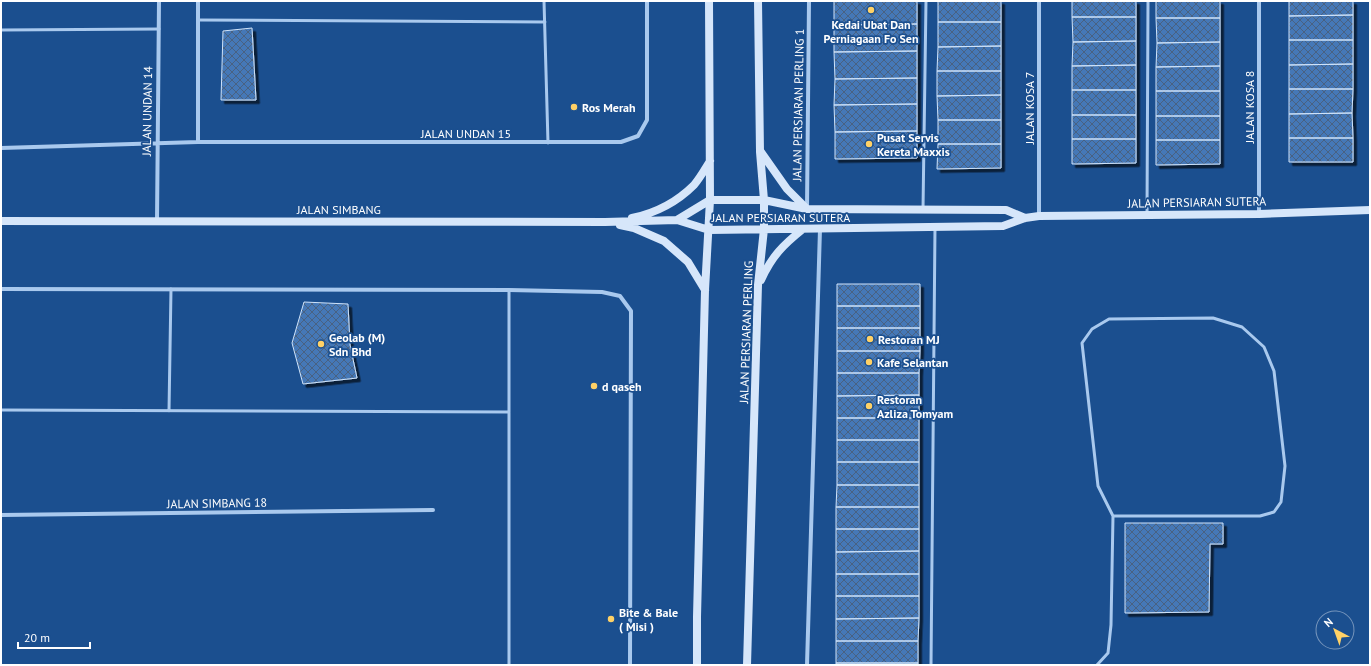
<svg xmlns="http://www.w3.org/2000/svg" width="1371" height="666" font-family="'PT Sans',sans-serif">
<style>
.building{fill:url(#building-cross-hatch);stroke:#cfe3fa;filter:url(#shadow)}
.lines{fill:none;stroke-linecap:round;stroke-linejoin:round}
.lane{stroke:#a9c9ee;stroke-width:3}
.street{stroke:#a9c9ee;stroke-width:4}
.secondary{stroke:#d6e6fa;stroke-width:8}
.poi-dot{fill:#ffd166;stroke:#1b4f8f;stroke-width:1.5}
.labels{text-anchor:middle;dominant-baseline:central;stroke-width:3.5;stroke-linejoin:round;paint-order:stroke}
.poi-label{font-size:12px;font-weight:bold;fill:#fff;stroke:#1b4f8f;text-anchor:start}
.street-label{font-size:12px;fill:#fff;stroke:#1b4f8f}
</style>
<defs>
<pattern id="building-cross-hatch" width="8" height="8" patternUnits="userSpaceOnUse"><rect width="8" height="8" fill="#4478b7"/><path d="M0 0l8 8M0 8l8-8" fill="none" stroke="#486282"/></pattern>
<filter id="shadow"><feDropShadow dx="3.5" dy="3.5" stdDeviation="0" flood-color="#0009"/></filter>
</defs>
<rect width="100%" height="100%" fill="#1b4f8f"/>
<!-- building -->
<path class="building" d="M834,1H917V24L834,25Z
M938,1H1001V22H938Z
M1072,1H1136V17H1072Z
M1156,1H1220V18H1156Z
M1289,1H1353V15L1289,16Z
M1353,15V40H1289V16Z
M1072,17H1136V41L1073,42Z
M1156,18H1220V42L1157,43Z
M938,22H1001V46L938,47Z
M917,24V51L834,52V25Z
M252,28L256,100H221L223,31Z
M1289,40H1353V64L1289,65Z
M1136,41V65L1072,66L1073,42Z
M1220,42V66L1156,67L1157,43Z
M1001,46V71H937L938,47Z
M917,51V78L835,79L834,52Z
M1353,64V89H1289V65Z
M1136,65V90H1072V66Z
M1220,66V91H1156V67Z
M937,71H1001V95L937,96Z
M917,78V104L834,105L835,79Z
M1289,89H1353L1352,113L1289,114Z
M1072,90H1136V115H1072Z
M1156,91H1220V116H1156Z
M1001,95V120H938L937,96Z
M917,104V131L835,132L834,105Z
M1352,113L1353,138H1289V114Z
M1072,115H1136V139H1072Z
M1156,116H1220V140H1156Z
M938,120H1001V144H938Z
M917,131V158L835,159V132Z
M1289,138H1353V162H1289Z
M1072,139H1136V163L1072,164Z
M1156,140H1220V164L1156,165Z
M938,144H1001V168L937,169Z
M837,284H920V306H837Z
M304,302L348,304L350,345L357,378L303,384L292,343Z
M837,306H920V328H837Z
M837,328H920V351H837Z
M837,351H920L919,373H837Z
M837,373H919V395L837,396Z
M919,395V418H837V396Z
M837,418H919V440H837Z
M837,440H919V462H837Z
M837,462H919V485H837Z
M837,485H919V507H836Z
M836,507H919V529H836Z
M1125,523H1223V544H1210L1209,612L1125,613Z
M836,529H919V551L836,552Z
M919,551V574H836V552Z
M836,574H919V596H836Z
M836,596H919V618L836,619Z
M919,618L918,641H836V619Z
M836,641H918V663H836Z
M836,663H918V665H836Z"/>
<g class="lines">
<!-- lane -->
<path class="lane" d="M544,1L548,143
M198,20L545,22
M1,30L159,29
M923,209L926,1
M1147,214L1148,1
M509,290V665
M1,410L509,412
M169,411L171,289
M931,665L935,227
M1097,665L1108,653L1111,625L1113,516L1098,486L1082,343L1092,329L1109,319L1213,318L1242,327L1264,347L1274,371L1285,466L1281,502L1274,512L1260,516H1113"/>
<!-- street -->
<path class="street" d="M1259,1V214
M198,142V1
M1,148L198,142H621L638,136L647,120V1
M807,208L809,1
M1039,216V1
M157,221L159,1
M1,289L509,290L602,292L620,296L631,311L630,665
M1,515L433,510
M807,665L820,229"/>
<!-- secondary -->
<path class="secondary" d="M761,152L787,189L806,208
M632,218C656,213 676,203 694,185C700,178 705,169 710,161
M677,220L710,200H764L807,209L1006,210L1025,218
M1,221L605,222L677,220L709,230L1003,226L1025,218L1039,216L1259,214L1370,210
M620,225L634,228L664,241L688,262L705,290
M761,280C772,256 783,245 803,229
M697,665V617L705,290L710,200L709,1
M747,665L758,285L764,229V200L760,152L758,1"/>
</g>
<!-- markers -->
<g class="poi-dot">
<circle cx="871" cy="10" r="4"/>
<circle cx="574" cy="107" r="4"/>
<circle cx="869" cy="144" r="4"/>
<circle cx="870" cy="339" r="4"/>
<circle cx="321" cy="344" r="4"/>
<circle cx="869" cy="362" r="4"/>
<circle cx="594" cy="386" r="4"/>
<circle cx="869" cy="406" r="4"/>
<circle cx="611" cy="619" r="4"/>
</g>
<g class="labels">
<!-- poi labels -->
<g class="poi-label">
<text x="871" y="24" text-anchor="middle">Kedai Ubat Dan<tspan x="871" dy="14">Perniagaan Fo Sen</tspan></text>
<text x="582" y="107">Ros Merah</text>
<text x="877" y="137">Pusat Servis<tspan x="877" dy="14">Kereta Maxxis</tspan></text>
<text x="329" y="337">Geolab (M)<tspan x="329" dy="14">Sdn Bhd</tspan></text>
<text x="878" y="339">Restoran MJ</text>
<text x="877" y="362">Kafe Selantan</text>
<text x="602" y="386">d qaseh</text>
<text x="877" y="399">Restoran<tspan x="877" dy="14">Azliza Tomyam</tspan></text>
<text x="619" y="612">Bite &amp; Bale<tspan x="619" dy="14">( Misi )</tspan></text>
</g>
<!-- street labels -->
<g class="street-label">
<text transform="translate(798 105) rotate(-89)">JALAN PERSIARAN PERLING 1</text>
<text transform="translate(1249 107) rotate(-90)">JALAN KOSA 8</text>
<text transform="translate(1029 108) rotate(-90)">JALAN KOSA 7</text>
<text transform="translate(147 111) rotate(-89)">JALAN UNDAN 14</text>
<text x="466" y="133">JALAN UNDAN 15</text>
<text transform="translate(1197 202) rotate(-1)">JALAN PERSIARAN SUTERA</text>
<text x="339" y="209">JALAN SIMBANG</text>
<text x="781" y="217">JALAN PERSIARAN SUTERA</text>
<text transform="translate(746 332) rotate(-88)">JALAN PERSIARAN PERLING</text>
<text transform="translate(217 503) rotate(-1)">JALAN SIMBANG 18</text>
</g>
</g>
<!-- border -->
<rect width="1371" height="666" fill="none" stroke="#ffffff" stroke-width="4"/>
<!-- north arrow -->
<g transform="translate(1335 630) rotate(319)"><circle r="19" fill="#1b4f8f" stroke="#7695bc"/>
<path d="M0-3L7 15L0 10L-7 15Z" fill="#ffd166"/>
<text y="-6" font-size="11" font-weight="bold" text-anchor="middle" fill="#ffffff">N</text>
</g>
<!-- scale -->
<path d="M18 642v6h72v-6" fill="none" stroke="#ffffff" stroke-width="2"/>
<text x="24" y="642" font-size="12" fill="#ffffff" stroke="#1b4f8f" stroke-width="3" paint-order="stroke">20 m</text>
</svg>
